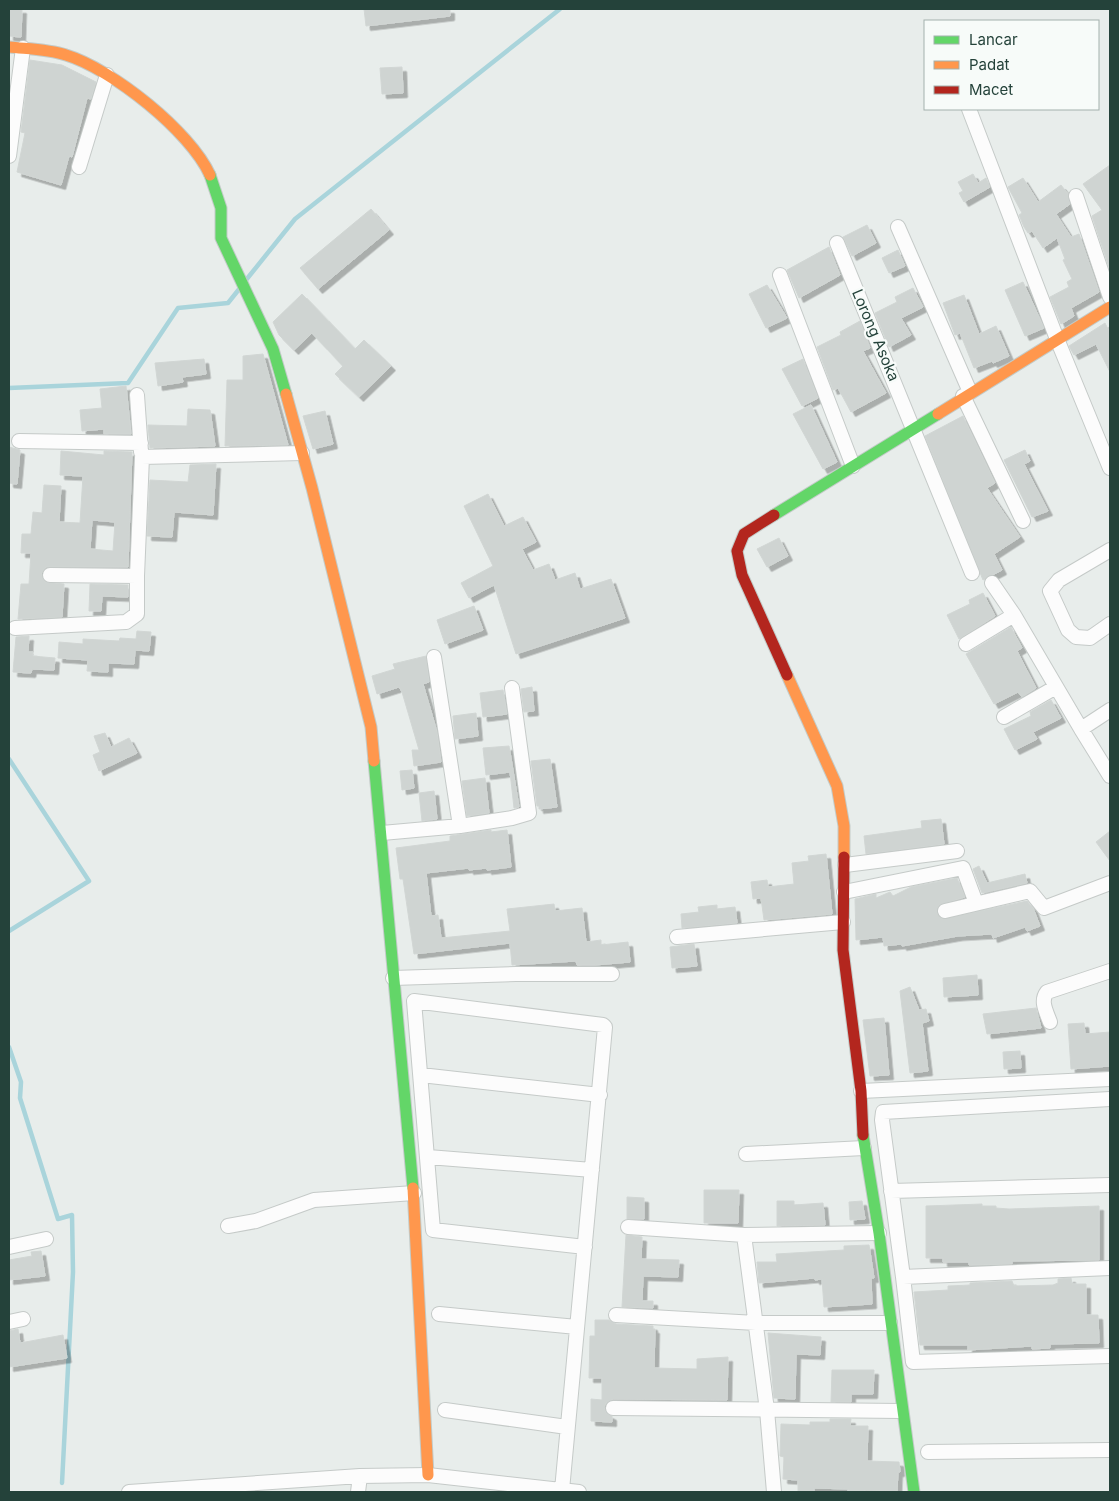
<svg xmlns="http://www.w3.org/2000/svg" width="1119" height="1501" font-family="Inter,sans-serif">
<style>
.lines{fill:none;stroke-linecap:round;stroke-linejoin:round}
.stream{stroke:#a9d4db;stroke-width:4.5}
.building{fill:#cfd4d2;stroke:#d1d6d4;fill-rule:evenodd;filter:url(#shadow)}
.street-casing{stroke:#c5cac8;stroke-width:16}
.fast-casing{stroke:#c3cbc8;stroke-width:13}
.slow-casing{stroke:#c3cbc8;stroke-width:13}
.jam-casing{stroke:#c3cbc8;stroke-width:13}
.street{stroke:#fcfcfc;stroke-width:14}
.fast{stroke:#63d668;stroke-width:11}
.slow{stroke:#ff974d;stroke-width:11}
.jam{stroke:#b3261e;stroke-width:11}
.labels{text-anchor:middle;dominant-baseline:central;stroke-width:4.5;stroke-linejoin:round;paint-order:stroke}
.street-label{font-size:15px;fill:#24423a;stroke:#f7fbf9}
</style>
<defs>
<filter id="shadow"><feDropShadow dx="4.5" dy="4.5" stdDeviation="0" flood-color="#0004"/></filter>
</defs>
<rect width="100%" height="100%" fill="#e8edeb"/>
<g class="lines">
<!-- stream -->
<path class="stream" d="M246,280L295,219L560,9
M9,388L128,383L178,308L228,303L240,288
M9,759L89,881L9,931
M9,1047L21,1082L20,1098L58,1219L72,1215L73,1272L62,1483"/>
</g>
<!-- building -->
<path class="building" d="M9,9H22L21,37L9,36Z
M364,9H450V16L366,26Z
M30,60L62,65L96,82L91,99L87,98L72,157L69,156L61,185L17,172L25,133L21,132Z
M402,67L403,93L382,94L380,68Z
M1110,165V270L1092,216L1102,210L1083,184Z
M973,174L978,183L986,178L990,187L964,202L959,193L963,191L958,182Z
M1023,178L1038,202L1061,185L1068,194L1070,204L1056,214L1071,237L1079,234L1099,292L1071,308L1074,316L1061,324L1050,297L1069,287L1067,282L1072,279L1063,260L1065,259L1057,238L1043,248L1032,231L1028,233L1024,227L1019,215L1022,213L1008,187Z
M371,209L389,230L318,289L300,268Z
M867,225L876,243L852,256L843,237Z
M829,247L840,275L799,298L787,270Z
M898,250L905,266L889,273L882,258Z
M1023,282L1044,328L1025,336L1005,290Z
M767,285L787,318L766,328L749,294Z
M913,288L923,307L901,318L911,335L889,347L875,313L897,302L895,297Z
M302,294L355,349L364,340L391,366L359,397L335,374L343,366L312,333L294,350L279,335L273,322Z
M964,295L979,334L996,326L1009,356L993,363L992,361L974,368L960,333L955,335L943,303Z
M860,321L870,348L863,351L886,393L851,412L838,388L833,390L817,347L841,335L840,332Z
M1105,323L1110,333V372L1096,344L1074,355L1069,346Z
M263,354L288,445L225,446L227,380H243V356Z
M204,359L206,374L182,377L183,382L158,386L155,363Z
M803,359L818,398L802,406L782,369Z
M126,386L131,434H104V429L82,431L80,410L102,408L100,389Z
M811,405L837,462L823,469L793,414Z
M188,409L210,410L215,446L150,448L148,425L187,426Z
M325,411L333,444L313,449L303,416Z
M963,416L995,483L987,488L1020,537L994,554L1002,570L983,580L925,436Z
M9,447L20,450L17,484L9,483Z
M1025,450L1030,461L1024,464L1048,511L1032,517L1004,460Z
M61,451L104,455V451L132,452L128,567H46L41,574L45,582L64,584L62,617L18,619L21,584H29L31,553H21L22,534H31L33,512L42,513L44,485L61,486L59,522L80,523L83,476L60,475ZM92,520L115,522L113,551L90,549Z
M216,464L213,515L174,512L172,537L147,536L150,480L188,482L190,465Z
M488,494L504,526L523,517L536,542L522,549L533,570L549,564L555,580L575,573L580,589L611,579L625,618L516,654L494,585L469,598L461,583L493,566L464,506Z
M779,538L788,556L767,567L757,549Z
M90,584L128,585V597L102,596L101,611H89Z
M983,593L995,616L959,639L947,615L970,604L969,600Z
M474,606L483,630L445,644L437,620Z
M1011,627L1022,648L1017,651L1036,688L1022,697L1018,692L994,704L966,654Z
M137,631L151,632L149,651L135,650L134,664L108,663V672L87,671L88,660L58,658L59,642L83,644V639L119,641L120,638L136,639Z
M29,636L28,652H33L32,656L55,658L54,670L32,669L31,673L13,672L16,637Z
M426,656L429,682L423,684L437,732L441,762L414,766L412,750H419L402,692L399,687L377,694L372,676L395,669L393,664Z
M532,687L534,711L524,712L521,689Z
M503,690L507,714L483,717L480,693Z
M1051,700L1061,718L1033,732L1037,739L1015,750L1004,729L1031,716L1030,712Z
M476,713L478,736L455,739L453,716Z
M105,733L111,747L129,738L137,753L99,771L93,755L100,752L94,736Z
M509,746L519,807L514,808L510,772L486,775L483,748Z
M550,759L557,807L539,809V806H537L531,761Z
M412,770L414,788L402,790L400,771Z
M485,778L489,813L467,816L462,781Z
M434,791L437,819L422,821L419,793Z
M941,819L944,844L866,854L864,836L922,828L921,821Z
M491,830V832L507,830L511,867L487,870V868L469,870V868L426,873L431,916L438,915L441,938L510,931L507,909L554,904L555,911L582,908L586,942L601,940V945L628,942L630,962L595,965H577L576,961L512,965L510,943L414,954L403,879H400L396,848L450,841V836Z
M1110,831V861L1096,842Z
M826,854L832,914L764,920L761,898L753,899L751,882L767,880L768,887L794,884L792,863L809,861L808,856Z
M979,866L987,883L1025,874L1027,883L982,893L973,869Z
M957,878L965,897L939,905L937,913L942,919L1027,901L1033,908L1040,926L1027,931L1025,927L993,938L992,934L958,936L902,946V944L884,946L883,937L856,940L855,899L876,894V898L890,892L893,896L911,887Z
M717,905V909L735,907L737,923L682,928L681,914L699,912L698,907Z
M694,944L697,966L672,968L670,947Z
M977,975L978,995L944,997L943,978Z
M910,987L919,1010L926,1009L929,1021L922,1023L928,1071L910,1073L900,991Z
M1036,1008L1041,1028L987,1034L983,1014Z
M884,1018L889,1075L870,1076L863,1020Z
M1084,1023L1085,1034L1110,1032V1066L1071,1069L1068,1024Z
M1020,1051L1021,1068L1004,1069L1003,1052Z
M704,1190H739L738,1223H704Z
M627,1197L644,1198V1219H627Z
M777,1201H794V1205L823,1203L825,1225L777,1226Z
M862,1201L865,1219L850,1220L849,1202Z
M982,1204V1206H996V1208L1009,1209L1099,1206V1260L1012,1261V1264L969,1265V1262H943V1258H926V1206Z
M626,1235L642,1237L641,1259L679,1260L678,1277L643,1276L642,1301H653V1308L622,1307Z
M869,1245L874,1278H871L872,1304L824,1307L822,1279L815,1280V1278L759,1283L757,1262H777L776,1254L844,1250V1246Z
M41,1251L45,1276L9,1280V1260L32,1256L31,1252Z
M1071,1278L1072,1284H1086V1315H1098L1099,1343L1050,1344V1348L1032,1349V1346L968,1350V1345H920L914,1292L948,1290V1286L970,1285V1283L1012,1281L1014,1286L1053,1285L1058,1283V1279Z
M595,1320H609L616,1324L653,1326V1329H655L654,1368L697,1369V1359L728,1357L727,1400L613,1399L606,1403L604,1407L606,1413L612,1416V1422L591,1421V1399L602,1400V1378H589L590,1336H595Z
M18,1329L20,1343L63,1335L67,1358L9,1367V1331Z
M768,1333L821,1337L820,1355L796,1354L795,1399L774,1398Z
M832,1370H874L873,1394H851V1402H831Z
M830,1419H851L850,1426H868L867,1461L899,1462L900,1472H898L897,1491L865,1490V1492H848V1489L814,1488V1492H798V1480L783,1479L784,1457L780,1456L781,1424L810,1425V1422H830Z"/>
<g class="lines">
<defs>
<path id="street" d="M969,109L1057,339L1110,468
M9,156L23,48
M79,167L107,75
M1076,196L1110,297
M898,227L970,392
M837,243L972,573
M780,275L853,466
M137,395L141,452
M963,396L1023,521
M19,441L141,443
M1110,550L1059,580L1050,591L1068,630L1076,637L1090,638L1110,624
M50,575L137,576L142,457L302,453
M992,583L1014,615L1081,729
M15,628L126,622L137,614V576
M966,644L1014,615
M434,657L460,826
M1110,710L1081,729L1110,776
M1004,717L1056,687
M382,833L460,826L512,818L529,813L512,688
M845,865L957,851
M844,892L963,868L976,903
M945,911L1030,891L1044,908L1110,883
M677,937L843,922
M393,978L516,974H612
M1050,1022C1046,1011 1040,1001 1047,992L1110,971
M421,1075L600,1095
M861,1091L1110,1079
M746,1154L864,1148
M428,1157L592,1170
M891,1191L1110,1185
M228,1226L256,1221L314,1200L414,1193
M628,1227L744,1235L879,1233
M744,1235L767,1410L774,1492
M9,1247L46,1239
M1110,1268L903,1277L913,1362L1110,1356
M903,1277L882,1120L883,1112L1110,1099
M439,1314L577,1327
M616,1315L756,1323H890
M9,1322L23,1319
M613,1408L901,1411
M445,1410L567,1427
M928,1452L1110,1450
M562,1490L605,1027L603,1025L414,1001L433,1230L585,1247
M129,1492L360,1476L428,1475L579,1492
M358,1492L360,1476"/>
<path id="fast" d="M210,175L221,208V238L273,349L286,394
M774,515L938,414
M374,761L413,1188
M863,1135L879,1233L914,1492"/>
<path id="slow" d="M9,47C28,49 48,49 66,55C112,69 190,131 210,175
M286,394L312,488L371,727L374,761
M938,414L1110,307
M787,675L837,786L844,826V857
M413,1188L428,1475"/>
<path id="jam" d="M774,515L744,534L737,551L742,575L787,675
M844,857L843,950L861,1091L863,1135"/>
</defs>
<!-- street casing -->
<use href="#street" class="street-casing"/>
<!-- fast casing -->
<use href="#fast" class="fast-casing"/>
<!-- slow casing -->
<use href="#slow" class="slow-casing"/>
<!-- jam casing -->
<use href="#jam" class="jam-casing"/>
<!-- street -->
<use href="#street" class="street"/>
<!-- fast -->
<use href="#fast" class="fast"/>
<!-- slow -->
<use href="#slow" class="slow"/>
<!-- jam -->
<use href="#jam" class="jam"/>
</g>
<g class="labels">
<!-- street labels -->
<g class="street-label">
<text transform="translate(876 335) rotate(67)">Lorong Asoka</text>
</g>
</g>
<!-- border -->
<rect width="1119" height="1501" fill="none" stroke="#24423a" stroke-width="20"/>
<!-- legend -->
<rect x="924" y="20" width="175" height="90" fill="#f7fbf9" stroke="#a3b1ad"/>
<rect x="934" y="36" width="25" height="8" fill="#63d668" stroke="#a3b1ad"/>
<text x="969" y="45" font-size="15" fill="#24423a">Lancar</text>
<rect x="934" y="61" width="25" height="8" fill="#ff974d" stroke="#a3b1ad"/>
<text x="969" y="70" font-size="15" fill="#24423a">Padat</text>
<rect x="934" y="86" width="25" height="8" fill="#b3261e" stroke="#a3b1ad"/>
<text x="969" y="95" font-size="15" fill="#24423a">Macet</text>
</svg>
